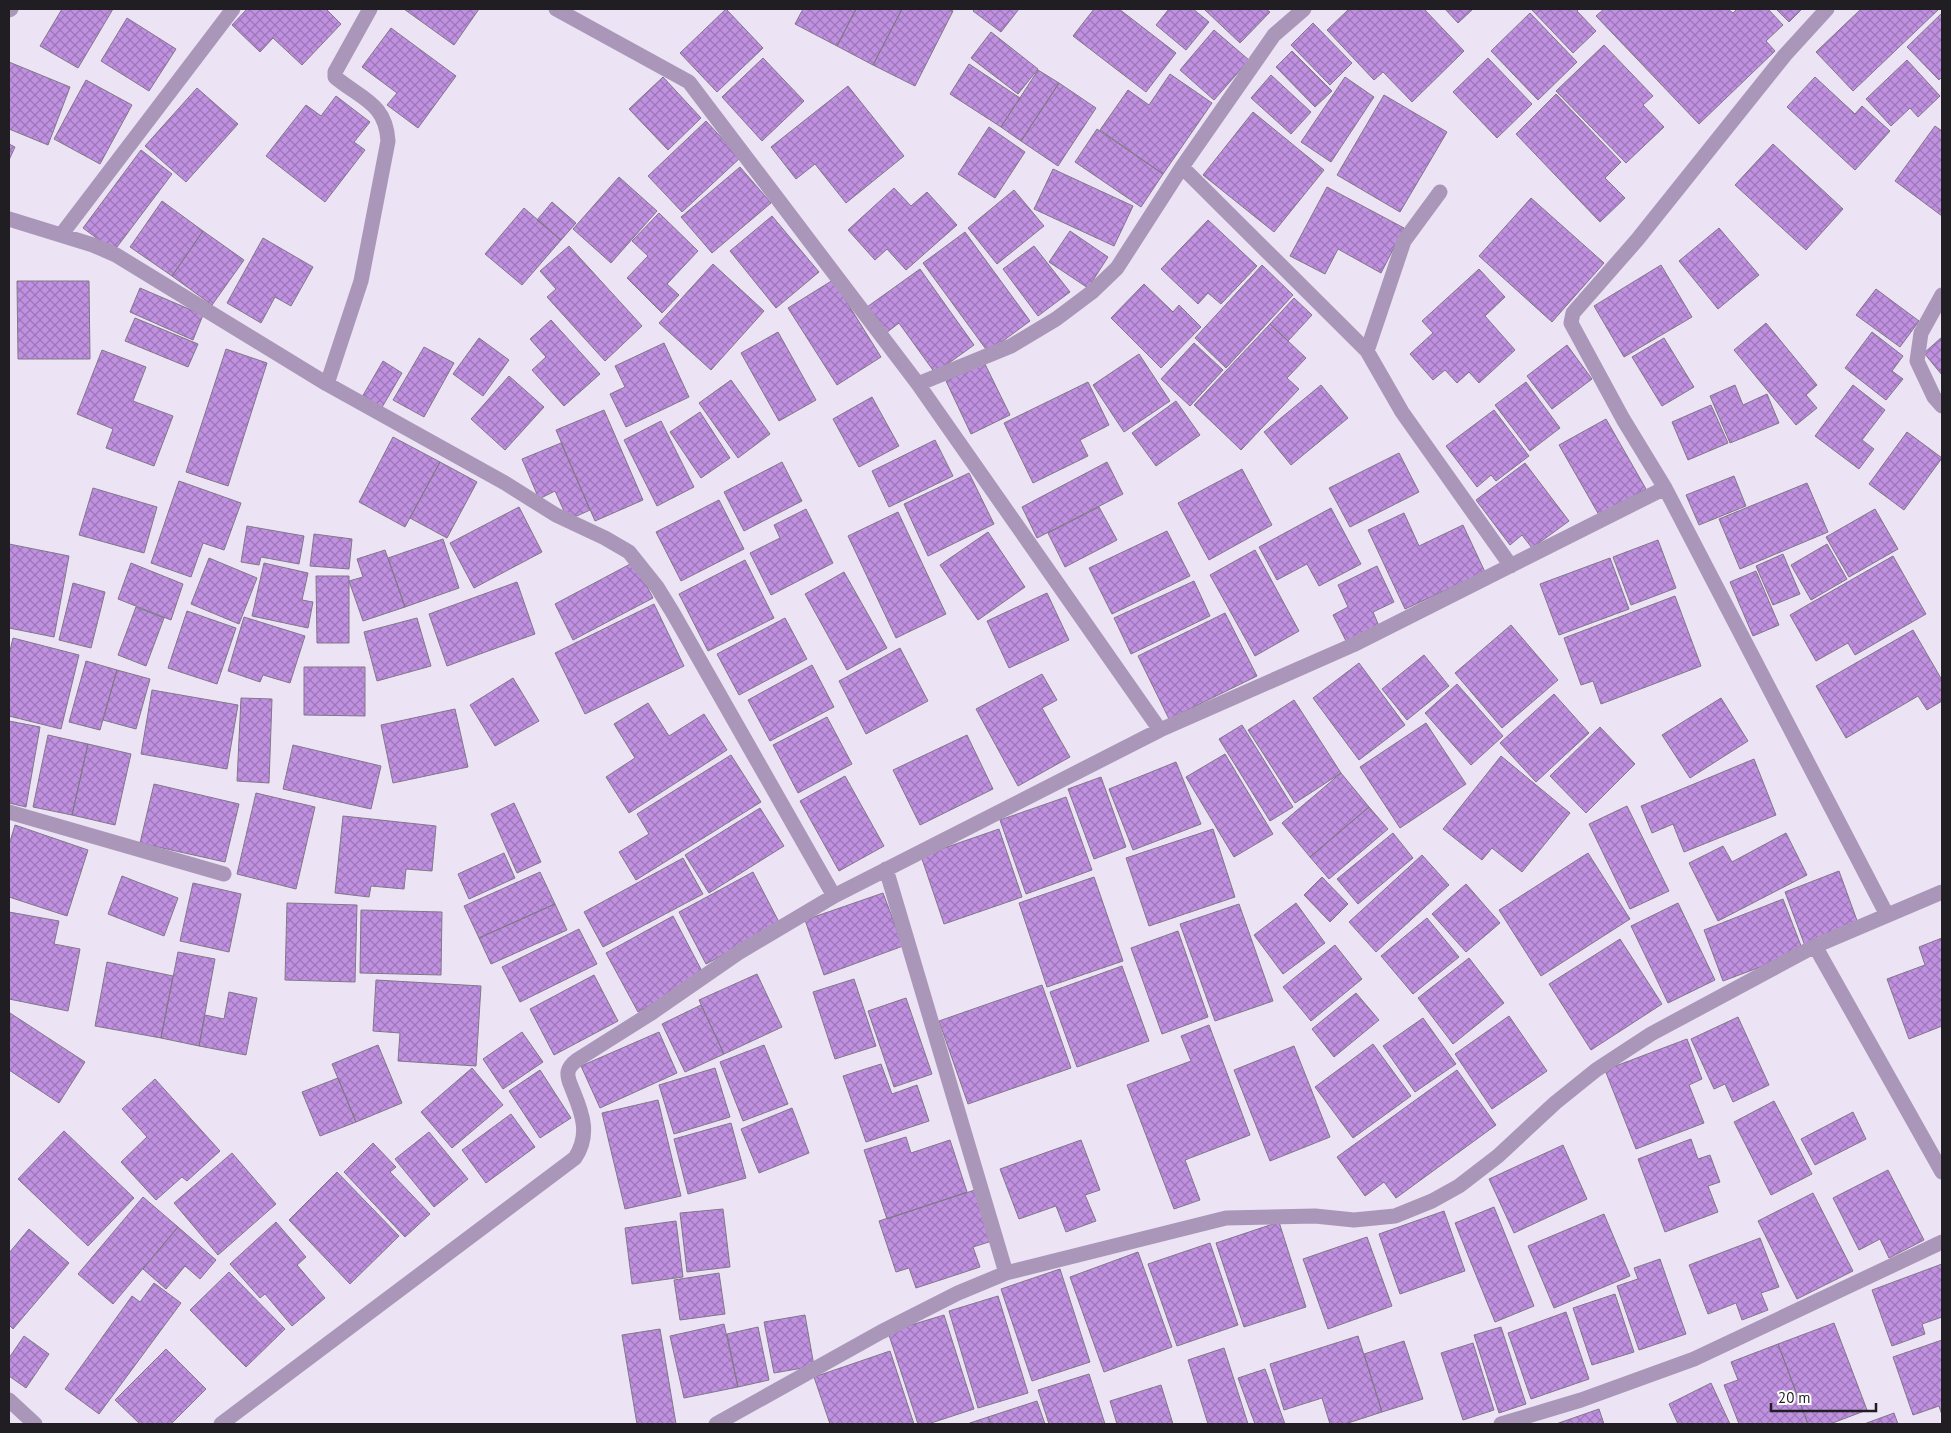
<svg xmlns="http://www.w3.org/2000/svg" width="1951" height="1433" font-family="'PT Sans',sans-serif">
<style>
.building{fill:url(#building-cross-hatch);stroke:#817888}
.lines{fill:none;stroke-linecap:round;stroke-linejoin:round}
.minor{stroke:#aa96b9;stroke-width:15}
</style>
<defs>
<pattern id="building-cross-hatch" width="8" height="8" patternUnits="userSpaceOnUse" patternTransform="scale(1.25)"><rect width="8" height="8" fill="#c091e1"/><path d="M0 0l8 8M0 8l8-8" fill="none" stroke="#9c76b6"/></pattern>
</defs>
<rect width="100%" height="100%" fill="#ece3f4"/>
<!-- building -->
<path class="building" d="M62,9H113L78,68L40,46Z
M247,9H326L341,24L302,65L273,38L260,52L232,25Z
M404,9H479L454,45Z
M726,9L763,48L717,92L680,53Z
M803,9H856L837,46L795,24Z
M856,9H902L873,65L837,46Z
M902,9H949L953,11L915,86L873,65Z
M975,9H1019L1001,32L973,11Z
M1094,9H1119L1176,53L1146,92L1073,36Z
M1169,9H1193L1209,22L1186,50L1156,25Z
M1204,9H1266L1270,12L1240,43Z
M1349,9H1424L1464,51L1412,102L1383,72L1374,80L1327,30Z
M1445,9H1473L1458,23Z
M1531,9H1579L1577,11L1596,31L1573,53Z
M1604,9H1728L1733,13L1737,9H1768L1783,25L1766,41L1775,51L1699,124L1596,16Z
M1776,9H1802L1789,22Z
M1861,9H1939L1853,91L1816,52Z
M1530,13L1577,62L1538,100L1491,51Z
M1942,13V77L1939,80L1907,47Z
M127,18L176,49L149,91L101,61Z
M1313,23L1352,63L1330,85L1291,45Z
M391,28L456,76L418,128L387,105L397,93L362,67Z
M1214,30L1249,60L1214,100L1180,70Z
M991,32L1038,69L1018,94L971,58Z
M1604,45L1653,96L1643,105L1664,127L1626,163L1556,91Z
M1292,51L1332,91L1315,107L1276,67Z
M763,58L804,101L762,141L722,97Z
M1488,58L1532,104L1497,138L1453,92Z
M1907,60L1940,96L1918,117L1910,108L1891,126L1866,99Z
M9,62L70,87L48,145L9,129Z
M969,64L1020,98L1001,127L950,94Z
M1038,70L1059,83L1021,141L1001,127Z
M1170,74L1212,103L1163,174L1100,130L1128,90L1149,105Z
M1271,75L1311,112L1291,134L1251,98Z
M663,77L701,118L668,150L629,109Z
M1345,77L1374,97L1331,162L1301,142Z
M1815,77L1855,114L1862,106L1890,131L1855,170L1787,107Z
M86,80L132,105L100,164L54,139Z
M1059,83L1096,108L1058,166L1021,141Z
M848,86L904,156L846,203L815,164L796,179L771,147Z
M197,88L238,124L186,182L145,146Z
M1556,94L1621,162L1605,178L1625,198L1600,222L1516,134Z
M1384,95L1447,132L1400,212L1337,175Z
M336,96L370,122L354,142L365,150L325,202L266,156L306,105L321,116Z
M1253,112L1324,170L1274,232L1203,175Z
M706,121L740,158L682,212L648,176Z
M1935,126L1942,131V216L1895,181Z
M989,127L1025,152L995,198L958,174Z
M1097,129L1163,174L1141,207L1075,162Z
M9,144L15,147L9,160Z
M1773,144L1843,209L1806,250L1735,185Z
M141,150L172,174L114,251L83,228Z
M740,167L771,203L712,253L681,217Z
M1053,169L1133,206L1114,246L1034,209Z
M619,177L657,211L611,263L573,229Z
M1327,187L1404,228L1381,273L1338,249L1325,274L1290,256Z
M894,188L911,206L927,192L957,225L906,270L887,249L875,260L848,230Z
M1014,190L1044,226L997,264L968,228Z
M1531,198L1604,263L1552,322L1479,256Z
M162,201L203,231L172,276L130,247Z
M552,202L576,223L561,240L537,220Z
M524,208L561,240L522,285L485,254Z
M659,213L698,251L667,284L679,295L662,313L627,278L648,256L632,241Z
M772,216L819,272L776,308L730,251Z
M1208,220L1257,266L1221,304L1208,293L1198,304L1161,269Z
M1719,228L1759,275L1718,309L1679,261Z
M203,231L244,260L212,305L172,276Z
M1070,231L1108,257L1088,288L1049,262Z
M965,232L1030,321L988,352L923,263Z
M263,238L313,267L291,306L275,297L261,323L227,303Z
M569,246L642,326L605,361L547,297L556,289L540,271Z
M1034,246L1070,292L1038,316L1003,269Z
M713,264L764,311L711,370L659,323Z
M1262,265L1293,295L1226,368L1195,338Z
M1661,265L1692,317L1624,357L1594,306Z
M920,269L974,345L935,373L899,323L886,333L867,307Z
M1479,269L1505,297L1485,316L1515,350L1479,383L1469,372L1457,383L1445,370L1433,380L1410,354L1433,333L1422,321Z
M833,280L881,357L837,385L788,308Z
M17,281H89L90,359H18Z
M1144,284L1173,312L1179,305L1201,327L1161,368L1111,318Z
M140,288L203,315L193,340L130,312Z
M1876,289L1919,321L1900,347L1856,315Z
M1294,298L1312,315L1288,341L1270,324Z
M135,318L198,344L188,367L125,341Z
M551,320L600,374L564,406L532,370L546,357L530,339Z
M1766,323L1817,385L1806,395L1817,408L1796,425L1734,350Z
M1270,324L1306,358L1287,378L1299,389L1241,450L1194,405Z
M778,332L816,400L779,421L741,353Z
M1872,332L1903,356L1892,371L1903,379L1886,400L1845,368Z
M1942,337V375L1924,353Z
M479,338L509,360L483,396L453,374Z
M1664,338L1694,387L1662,406L1632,357Z
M664,343L689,397L626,427L610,394L625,387L615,366Z
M1194,343L1223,370L1190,406L1161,379Z
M1567,345L1592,379L1552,409L1527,376Z
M424,347L454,363L424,417L393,400Z
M226,349L267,363L228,486L186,472Z
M102,350L146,367L133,401L173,416L154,466L106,448L113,429L77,414Z
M1139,354L1170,401L1124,432L1093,385Z
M383,361L402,373L381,409L362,397Z
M984,362L1010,415L971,434L946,381Z
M509,376L544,407L505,450L471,419Z
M731,380L770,434L738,458L699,403Z
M1088,382L1109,425L1080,440L1088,456L1033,483L1004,423Z
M1526,382L1560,428L1530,451L1495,405Z
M1321,385L1348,418L1291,465L1264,432Z
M1735,385L1743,405L1767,394L1779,423L1730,443L1710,396Z
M1853,385L1885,410L1862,440L1874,449L1859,469L1815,436Z
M872,397L899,446L859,467L833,419Z
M1176,401L1200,435L1156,466L1132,433Z
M1711,405L1728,443L1688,460L1672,422Z
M604,410L643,500L595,521L556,430Z
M1494,410L1529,456L1496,481L1491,475L1477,487L1446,446Z
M700,412L730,458L701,478L670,432Z
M1606,419L1646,489L1599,515L1559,445Z
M661,421L694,487L657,506L624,440Z
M1907,432L1942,458L1904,510L1869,484Z
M393,437L440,462L405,527L359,502Z
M935,440L953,476L889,507L872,471Z
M561,443L590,510L568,520L555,491L539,499L522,459Z
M1399,453L1419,492L1350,527L1329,488Z
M440,462L477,482L447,538L410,518Z
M782,462L802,501L744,531L724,492Z
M1107,462L1123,494L1037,538L1022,507Z
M1525,463L1569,521L1532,548L1522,535L1510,545L1476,500Z
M1242,469L1272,525L1209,560L1178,503Z
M969,473L994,524L928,556L904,504Z
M1734,476L1746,506L1699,525L1686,495Z
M179,481L241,503L224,550L203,543L191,577L151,563Z
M1807,483L1828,532L1740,569L1719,519Z
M93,488L157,507L144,553L79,535Z
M719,500L744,549L681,581L656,532Z
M519,507L542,552L474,588L450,543Z
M1099,507L1117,540L1065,567L1048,533Z
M1331,508L1361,564L1319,586L1307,564L1277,580L1259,547Z
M806,509L833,563L771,595L750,553L780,538L774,525Z
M1875,509L1898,549L1849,577L1826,537Z
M898,512L946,614L896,638L848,536Z
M1404,513L1419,546L1463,525L1485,572L1405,609L1368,530Z
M247,526L304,536L299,564L261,557L259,565L241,562Z
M1167,531L1190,576L1112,614L1089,568Z
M988,532L1025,587L978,620L940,565Z
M314,534L352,539L349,569L310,566Z
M443,539L459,588L405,607L388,558Z
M1658,540L1676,588L1631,605L1613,557Z
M9,544L69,556L54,637L9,628Z
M1827,544L1847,579L1811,600L1791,565Z
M385,550L405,607L363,621L349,581L363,577L357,559Z
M1255,550L1299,631L1255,656L1210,575Z
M1783,554L1800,594L1773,605L1756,566Z
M1893,556L1926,614L1855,655L1848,643L1816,661L1790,615Z
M209,558L257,578L239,624L191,604Z
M1610,558L1629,609L1559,635L1540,584Z
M745,560L774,618L708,651L679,594Z
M634,562L653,598L573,640L555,604Z
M131,563L183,584L171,620L118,599Z
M264,563L308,573L302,600L313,602L308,628L252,616Z
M1377,566L1394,602L1373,612L1379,626L1346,641L1333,615L1348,607L1338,585Z
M1756,571L1779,625L1753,636L1730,582Z
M844,572L887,648L847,670L805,594Z
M316,576H349V643H317Z
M1194,581L1210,616L1131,654L1114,618Z
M517,582L535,634L447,666L429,614Z
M73,583L105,592L91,648L59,640Z
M1047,593L1069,640L1009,668L987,621Z
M1675,596L1701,666L1601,704L1593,681L1581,685L1564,638Z
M654,604L684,666L585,714L555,653Z
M136,607L164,618L146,666L118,655Z
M187,611L236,628L217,684L168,668Z
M1225,613L1257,676L1169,719L1138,656Z
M244,617L305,636L290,683L263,675L260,682L228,671Z
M417,618L431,666L377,681L364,632Z
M785,618L807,659L739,695L717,654Z
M1511,625L1558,680L1502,728L1455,673Z
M1913,630L1942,680V701L1927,710L1918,696L1846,738L1816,686Z
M13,638L79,655L61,729L9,716V655Z
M900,648L928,701L866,734L839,681Z
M1424,655L1449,686L1407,720L1382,689Z
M86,661L117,670L100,730L69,722Z
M1359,663L1405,725L1359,760L1313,698Z
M812,665L834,707L770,741L748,700Z
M304,667H365V716L304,715Z
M117,670L150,679L136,729L103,720Z
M1042,674L1057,700L1042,708L1070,757L1018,786L976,709Z
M513,678L539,721L495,746L470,705Z
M1457,684L1503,736L1471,765L1425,713Z
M152,690L238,705L227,769L141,754Z
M1554,694L1589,733L1536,782L1500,743Z
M241,698L272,699L269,783L237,781Z
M1721,698L1748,741L1690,778L1662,735Z
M1294,700L1341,773L1295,803L1248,730Z
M648,703L669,736L704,714L727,750L629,813L606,777L635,758L614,724Z
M455,709L468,767L393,783L381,725Z
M827,717L852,764L798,793L773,745Z
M9,721L40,727L26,807L9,803Z
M1426,723L1466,784L1400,828L1360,767Z
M1242,725L1293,807L1270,821L1219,739Z
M1600,727L1635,764L1586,813L1550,776Z
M48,735L88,744L72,815L33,807Z
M967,735L993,789L920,825L893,770Z
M88,744L131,754L115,825L72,815Z
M293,745L381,766L371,809L283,789Z
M1225,754L1273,834L1234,857L1186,777Z
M731,755L761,802L636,880L619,852L649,834L637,814Z
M1501,756L1570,813L1522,872L1492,848L1482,860L1443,829Z
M1754,759L1776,815L1684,852L1673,824L1652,833L1641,806Z
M1176,762L1201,824L1133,850L1109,789Z
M1341,773L1369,807L1310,857L1282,823Z
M845,776L884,846L839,871L800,801Z
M1101,777L1126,847L1094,859L1068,789Z
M154,784L239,804L225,862L140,843Z
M256,793L315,807L296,889L237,874Z
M1066,797L1092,870L1026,894L1000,820Z
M514,803L541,862L517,873L491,814Z
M1627,806L1669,891L1630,909L1589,824Z
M1369,807L1388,829L1329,879L1310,857Z
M760,808L784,846L709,893L685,855Z
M343,816L436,826L432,871L406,869L404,889L371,886L369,897L335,893Z
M15,825L88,850L67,916L9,897V845Z
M999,829L1022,897L944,924L921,856Z
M1213,829L1235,897L1149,926L1126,858Z
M1393,833L1413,858L1358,904L1337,879Z
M1786,833L1807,875L1718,921L1689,863L1723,846L1732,862Z
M504,853L515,878L469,899L458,874Z
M1588,853L1630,919L1541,976L1499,910Z
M1422,855L1449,885L1376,952L1349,922Z
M683,858L703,894L603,947L584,912Z
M1839,871L1859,926L1805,946L1785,892Z
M540,872L555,904L479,938L464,906Z
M753,872L780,924L706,964L679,912Z
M122,876L178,898L164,936L108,914Z
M1094,877L1123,961L1047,987L1019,903Z
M1322,877L1348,904L1330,922L1304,895Z
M193,883L241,894L229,952L180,941Z
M1466,884L1500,923L1466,952L1432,914Z
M883,893L903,946L824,975L805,920Z
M1783,899L1803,951L1723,981L1704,930Z
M287,903L357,905L355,982L285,980Z
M1296,903L1325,943L1283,974L1254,935Z
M1678,903L1715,980L1668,1003L1631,926Z
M555,904L567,930L491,964L479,938Z
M1239,904L1273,1001L1215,1021L1180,924Z
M361,910L442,912L441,975L360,973Z
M9,912L59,921L54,944L80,949L68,1011L9,999Z
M673,916L704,975L638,1012L606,953Z
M1427,918L1459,957L1413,994L1381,956Z
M579,929L597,964L520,1002L502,967Z
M1178,931L1208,1017L1162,1034L1131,948Z
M1942,938V1026L1909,1039L1887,979L1925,965L1919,947Z
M1620,939L1662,1004L1591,1050L1549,984Z
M1335,945L1362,979L1311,1021L1283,987Z
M178,952L215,959L199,1046L161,1038Z
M1469,958L1504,1003L1453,1044L1418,998Z
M107,962L173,976L161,1038L95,1026Z
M1122,966L1149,1041L1077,1067L1050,992Z
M757,974L782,1027L724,1054L699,1000Z
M594,975L618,1021L554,1055L530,1009Z
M854,979L876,1046L835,1059L813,992Z
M376,980L481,986L476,1066L398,1061L400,1033L373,1031Z
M1042,985L1071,1068L968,1104L939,1021Z
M229,992L257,998L246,1055L199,1046L205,1015L224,1019Z
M1356,993L1379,1020L1334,1057L1312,1029Z
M906,998L932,1074L894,1087L868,1011Z
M701,1005L724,1054L685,1072L662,1024Z
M10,1013L85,1062L59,1103L9,1070Z
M1509,1016L1547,1071L1492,1109L1455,1054Z
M1738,1017L1769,1085L1733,1102L1725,1084L1714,1089L1691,1039Z
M1423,1018L1456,1064L1415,1092L1383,1046Z
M1209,1025L1250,1135L1185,1160L1200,1200L1174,1209L1127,1085L1191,1061L1181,1036Z
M522,1032L543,1062L503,1089L483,1059Z
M659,1032L677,1073L600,1108L581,1066Z
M1687,1039L1702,1079L1689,1085L1704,1123L1636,1149L1605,1070Z
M1373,1044L1411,1096L1353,1138L1315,1087Z
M378,1045L402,1103L356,1122L332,1064Z
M764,1045L788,1104L743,1121L720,1062Z
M1294,1046L1330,1137L1270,1161L1234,1070Z
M881,1064L892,1094L917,1085L929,1121L866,1142L843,1076Z
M472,1068L503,1105L452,1148L421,1112Z
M715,1068L730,1117L674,1134L659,1085Z
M540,1070L571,1118L540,1138L509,1091Z
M1457,1070L1496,1125L1396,1198L1384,1182L1365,1196L1337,1157Z
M338,1078L356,1122L320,1136L302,1092Z
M155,1079L220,1151L187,1181L182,1177L156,1200L121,1162L147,1137L122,1109Z
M658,1100L681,1196L625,1209L602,1113Z
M1774,1101L1812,1174L1771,1195L1734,1122Z
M792,1108L809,1153L759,1173L741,1129Z
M1853,1112L1866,1139L1815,1165L1801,1139Z
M511,1114L535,1147L486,1183L462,1150Z
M731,1123L746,1178L688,1194L674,1139Z
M64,1131L134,1198L88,1246L18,1179Z
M429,1132L468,1179L434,1207L395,1159Z
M906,1137L911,1153L950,1140L967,1192L887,1219L864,1150Z
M1691,1139L1698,1159L1710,1155L1720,1182L1708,1186L1718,1212L1665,1232L1638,1159Z
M1081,1140L1100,1190L1085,1195L1096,1221L1066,1232L1056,1206L1019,1219L1000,1169Z
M373,1143L396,1167L390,1172L430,1214L405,1237L344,1172Z
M1563,1145L1587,1199L1514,1233L1489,1179Z
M232,1153L276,1204L218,1255L174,1203Z
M1888,1170L1924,1240L1889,1258L1880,1239L1859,1250L1833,1198Z
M337,1172L399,1236L350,1284L289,1220Z
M975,1190L992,1241L973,1247L980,1267L916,1288L909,1268L896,1272L879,1221Z
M1813,1193L1853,1271L1797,1299L1758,1221Z
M143,1197L178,1227L113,1304L78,1274Z
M1494,1207L1534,1306L1495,1322L1455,1223Z
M723,1209L730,1267L687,1272L680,1213Z
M1444,1211L1465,1271L1400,1294L1379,1234Z
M1604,1214L1630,1276L1554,1308L1528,1246Z
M676,1221L683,1277L632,1284L625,1228Z
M276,1222L306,1257L297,1265L325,1298L292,1326L265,1294L260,1298L230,1264Z
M1279,1222L1306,1307L1244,1327L1216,1243Z
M178,1227L216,1260L200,1279L185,1266L166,1289L143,1269Z
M29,1229L69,1263L13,1329L9,1325V1253Z
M1367,1237L1392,1306L1328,1329L1303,1259Z
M1760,1238L1779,1287L1761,1293L1768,1310L1742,1320L1736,1303L1708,1314L1689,1265Z
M1210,1243L1238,1325L1177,1346L1148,1264Z
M1138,1252L1172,1347L1104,1372L1070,1277Z
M1660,1259L1686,1334L1639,1350L1617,1286L1638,1279L1634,1268Z
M1942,1264V1317L1922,1324L1925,1334L1892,1346L1872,1290Z
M1060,1269L1090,1362L1032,1381L1001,1289Z
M229,1272L285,1329L246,1367L190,1310Z
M719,1273L725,1314L680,1320L674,1280Z
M154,1283L181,1303L99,1414L65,1389L132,1296L140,1302Z
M1615,1294L1634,1352L1592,1365L1573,1308Z
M998,1296L1028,1393L978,1408L949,1311Z
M1566,1312L1589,1379L1531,1399L1508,1333Z
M805,1315L814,1366L774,1373L764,1322Z
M944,1315L974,1409L928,1424H918L888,1332Z
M1834,1323L1867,1410L1830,1424H1808L1778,1344Z
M724,1324L738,1387L684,1398L670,1336Z
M758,1327L769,1380L738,1387L727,1334Z
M1501,1327L1526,1404L1499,1413L1474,1335Z
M660,1329L676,1424H637L622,1335Z
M24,1336L49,1354L26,1388L9,1376V1358Z
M1358,1336L1382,1412L1345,1424H1330L1322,1398L1284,1410L1270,1364Z
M1942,1340V1415L1939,1406L1913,1415L1893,1357Z
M1404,1341L1423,1399L1382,1412L1364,1354Z
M1473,1343L1494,1410L1463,1420L1441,1353Z
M1778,1344L1808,1424H1739L1724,1385L1738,1380L1731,1362Z
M1224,1348L1248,1424H1208L1188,1360Z
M166,1349L206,1389L171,1424H140L115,1400Z
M890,1351L914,1424H830L814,1377Z
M1265,1369L1285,1424H1255L1238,1378Z
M1089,1374L1105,1424H1049L1038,1390Z
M1711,1383L1730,1424H1678L1669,1404Z
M1161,1385L1173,1424H1117L1110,1401Z
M1037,1401L1045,1424H991L988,1417Z
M1599,1409L1604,1424H1556Z
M1894,1413L1898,1424H1864Z
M988,1417L991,1424H967Z"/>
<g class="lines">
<!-- minor -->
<path class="minor" d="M556,9L689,82L918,384L1160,730
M1827,9L1785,55L1637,240L1573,313L1571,323L1623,419L1665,488L1887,915
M9,10L11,9
M1182,167L1367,351
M1440,192L1404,241L1367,351L1402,412L1511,566
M9,219L93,245L116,255L327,384L505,483L556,515L605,538L629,552L657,587L673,613L834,896L1160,730L1353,645L1665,488
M61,235L233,9
M1942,295L1921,333L1917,361L1934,397L1942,406
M327,384L361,281L388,141C386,103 361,99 335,77V72L370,9
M918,384L1011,346L1056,319L1092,292L1117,268L1182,167L1274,35L1304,9
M9,812L224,874
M886,869L1006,1273
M1815,946L1942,1172
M9,1400L35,1424
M221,1424L575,1158C590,1135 583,1115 573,1091C571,1085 567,1079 568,1072C569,1067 573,1063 577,1060L650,1014L738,953L834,896
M716,1424L881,1332L958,1293L1006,1273L1226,1218L1315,1216L1354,1220L1395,1216L1432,1201L1459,1186L1498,1156L1555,1103L1596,1070L1651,1034L1815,946L1942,892
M1501,1424L1581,1400L1694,1359L1942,1242"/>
</g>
<!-- border -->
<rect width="1951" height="1433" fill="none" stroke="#201d23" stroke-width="20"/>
<!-- scale -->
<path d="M1771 1403v8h105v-8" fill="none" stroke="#201d23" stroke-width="2.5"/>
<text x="1778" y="1403" font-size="15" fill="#201d23" stroke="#ffffff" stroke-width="4" paint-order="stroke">20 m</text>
</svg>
